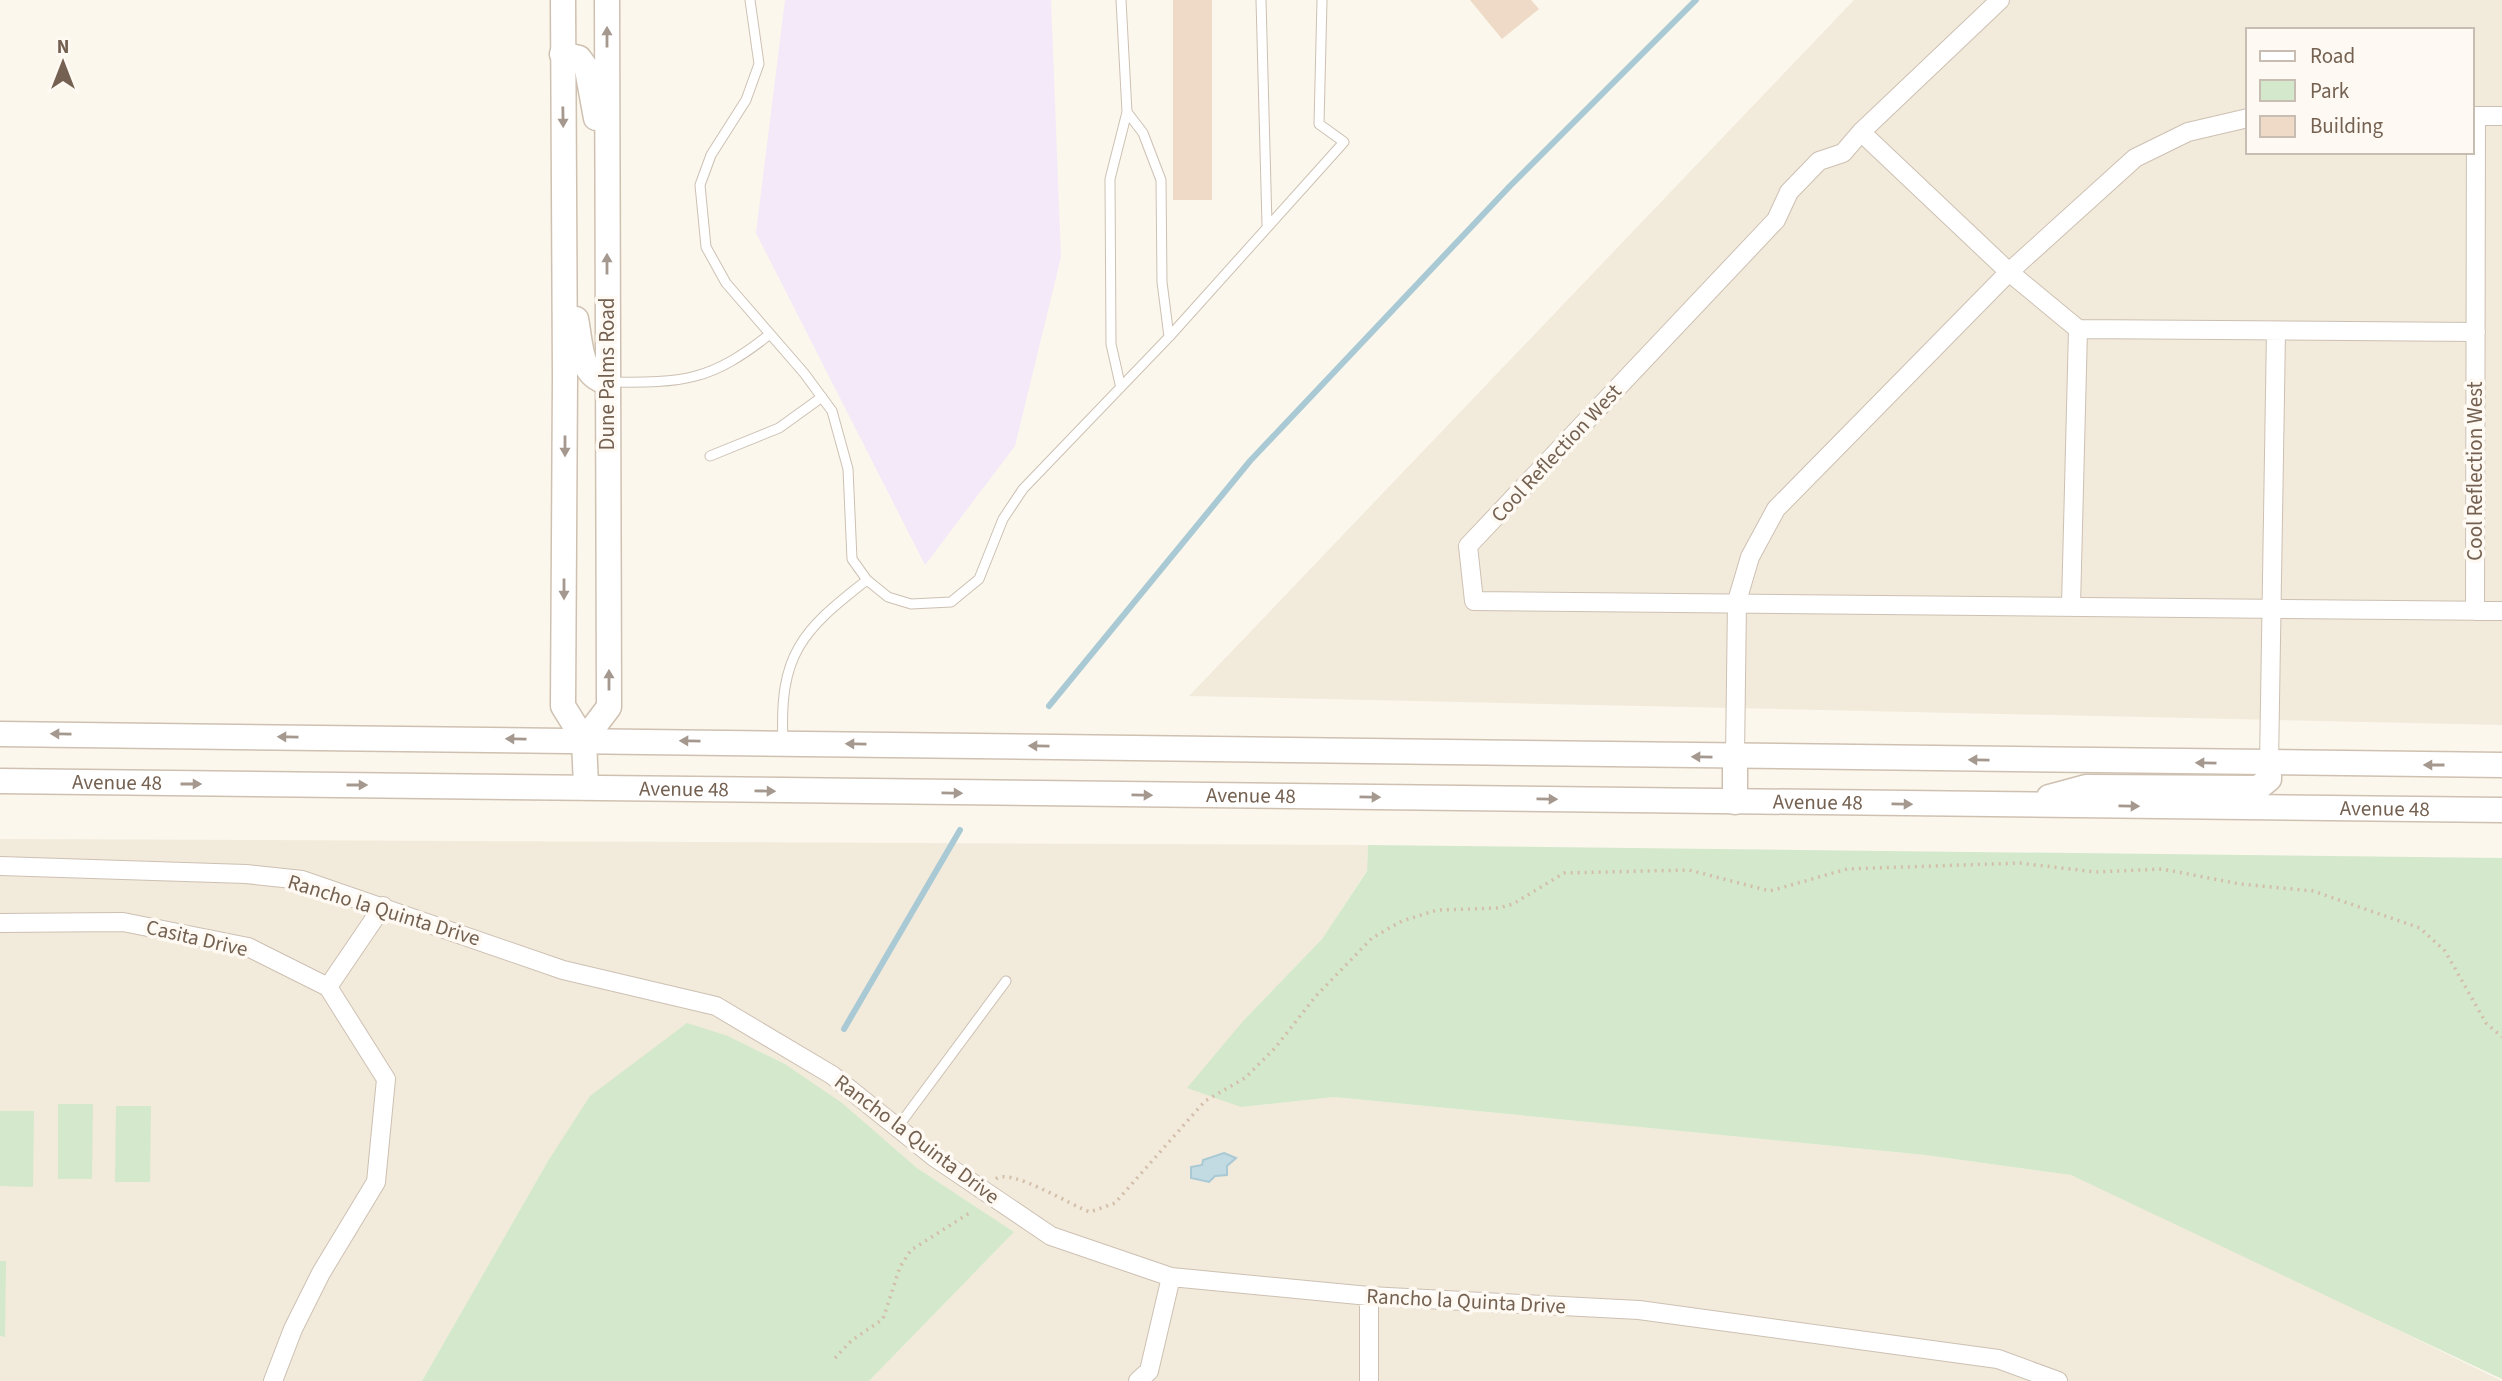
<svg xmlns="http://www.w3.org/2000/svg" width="2502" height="1381" font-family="'Source Sans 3',sans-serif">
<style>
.residential{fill:#f2eadb;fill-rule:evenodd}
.education{fill:#f4e9f8}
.green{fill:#d4e8cb}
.water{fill:#c2dbe3;stroke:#a9c9d4;stroke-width:2}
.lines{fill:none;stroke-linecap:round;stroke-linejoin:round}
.stream{stroke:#a9c9d4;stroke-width:6}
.building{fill:#eedac7}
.lane-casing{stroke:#cdc0b3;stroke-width:11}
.street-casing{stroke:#cdc0b3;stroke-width:20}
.secondary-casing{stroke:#cfc1b1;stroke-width:27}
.path{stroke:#d3bea9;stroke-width:3.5;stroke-dasharray:2 5;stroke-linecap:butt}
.lane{stroke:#fff;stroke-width:9}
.street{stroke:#fff;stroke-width:18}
.secondary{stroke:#fff;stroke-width:24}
.oneway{fill:#a5988e}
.labels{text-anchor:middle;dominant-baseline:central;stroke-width:7;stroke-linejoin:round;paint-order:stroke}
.street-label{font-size:21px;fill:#746151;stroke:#fefaf3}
</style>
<rect width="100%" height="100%" fill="#fbf7ec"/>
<!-- residential -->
<path class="residential" d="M1854,0H2502V725L1189,696ZM2248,30H2472V152H2248Z
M0,839L1368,845L1367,870L1322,939L1244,1020L1241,1107L1334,1097L1925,1155L2071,1175L2263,1264L2502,1381H869L1014,1232L917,1168L842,1104L785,1064L728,1036L548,1161L422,1381H0Z"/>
<!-- education -->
<path class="education" d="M785,0H1051L1061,257L1015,446L925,565L756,233Z"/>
<!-- green -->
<path class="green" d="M1368,845L2502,858V1379L2071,1175L1925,1155L1334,1097L1241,1107L1187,1088L1244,1020L1322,939L1367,871Z
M687,1023L728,1036L785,1064L842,1103L917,1168L1014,1232L869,1381H422L548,1161L590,1096Z
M58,1104H93L92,1179H58Z
M116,1106H151L150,1182H115Z
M0,1111H34L33,1187L0,1186Z
M0,1261H6L5,1337L0,1336Z"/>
<!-- water -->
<path class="water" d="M1224,1153L1236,1158L1227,1166V1175L1215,1176L1209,1182L1191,1178V1167L1202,1165L1203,1160Z"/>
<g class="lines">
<!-- stream -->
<path class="stream" d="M1049,706L1250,461L1510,186L1696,0
M844,1029L960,830"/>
</g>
<!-- building -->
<path class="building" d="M1173,0H1212V200H1173Z
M1470,0H1531L1539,9L1502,39Z"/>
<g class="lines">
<defs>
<path id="lane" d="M750,0L759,64L746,100L711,155L700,185L706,247L726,283L804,373L832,411L848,469L852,559L867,580L888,597L911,604L951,602L979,579L1003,519L1023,489L1169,337L1344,142L1319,124L1322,0
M1121,0L1127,112L1143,133L1161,180L1162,282L1169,337
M1261,0L1267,225
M610,382C684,383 711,381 770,334
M1120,384L1111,344L1110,179L1127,112
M710,456L779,428L822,397
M783,741C779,655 801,631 867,580
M897,1128L1006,981"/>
<path id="street" d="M2000,0L1861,132L1843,153L1819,161L1789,192L1776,220L1468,546L1474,601L2502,611
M2472,116H2502
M1861,132L2009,272L2078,329L2476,332
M2071,606L2078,329
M2475,611L2476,116
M1735,757L1737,601L1750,557L1776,509L2009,272L2135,158L2188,132L2248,118
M2269,764L2276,331
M0,866L246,874L302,880L563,970L716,1006L832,1075L934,1157L1051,1236L1171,1277L1369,1296L1639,1310L1998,1359L2058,1381
M0,923L123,922L248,947L328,987L386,1079L376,1182L321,1273L293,1329L273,1381
M328,987L383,906
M1138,1381L1149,1371L1171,1277
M1369,1381V1296"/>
<g id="secondary">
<path d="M563,0L565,378L563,706L584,740L586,786"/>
<path d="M562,54L579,58L587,69L596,118"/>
<path d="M576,319C581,343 579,376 607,382"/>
<path d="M0,734L2502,765"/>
<path d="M584,740L609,707L607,0"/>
<path d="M1735,757V802"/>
<path id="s1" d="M0,781L2502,810"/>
<path d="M2049,797L2086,787L2258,788L2269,779V764"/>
</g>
</defs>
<!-- lane casing -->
<use href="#lane" class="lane-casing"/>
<!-- street casing -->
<use href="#street" class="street-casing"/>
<!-- secondary casing -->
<use href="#secondary" class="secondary-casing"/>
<!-- path -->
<path class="path" d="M996,1179C1010,1167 1072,1206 1090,1212L1115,1203L1205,1101L1245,1078L1275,1048L1315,997L1372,938L1402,921L1437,910L1499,908L1513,904L1564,873L1689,870L1770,891L1847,869L2019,863L2096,872L2162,869L2240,884L2313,891L2420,928L2445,951L2486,1023L2502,1037
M835,1358L851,1341L883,1319L900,1267L911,1250L971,1212"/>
<!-- lane -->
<use href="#lane" class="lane"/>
<!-- street -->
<use href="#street" class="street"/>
<!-- secondary -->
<use href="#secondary" class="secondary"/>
</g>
<!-- one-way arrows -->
<defs><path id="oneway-solid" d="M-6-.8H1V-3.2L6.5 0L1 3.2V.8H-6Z" transform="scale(1.75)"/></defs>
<g class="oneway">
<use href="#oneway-solid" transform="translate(607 37) rotate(-90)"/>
<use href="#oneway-solid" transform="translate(563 117) rotate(89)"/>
<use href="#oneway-solid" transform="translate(607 264) rotate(-90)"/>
<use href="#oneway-solid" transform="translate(565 446) rotate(90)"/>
<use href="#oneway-solid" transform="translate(564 589) rotate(90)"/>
<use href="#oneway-solid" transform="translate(609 680) rotate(-90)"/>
<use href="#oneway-solid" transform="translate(61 734) rotate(-179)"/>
<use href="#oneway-solid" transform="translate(288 737) rotate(-179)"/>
<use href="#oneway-solid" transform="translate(516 739) rotate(-179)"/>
<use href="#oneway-solid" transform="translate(690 741) rotate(-179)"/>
<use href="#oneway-solid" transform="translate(856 744) rotate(-179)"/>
<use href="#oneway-solid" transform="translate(1039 746) rotate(-179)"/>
<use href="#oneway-solid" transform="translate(1702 757) rotate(-179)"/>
<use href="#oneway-solid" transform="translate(1979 760) rotate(-179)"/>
<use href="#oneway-solid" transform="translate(2206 763) rotate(-179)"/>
<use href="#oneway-solid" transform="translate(2434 765) rotate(-180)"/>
<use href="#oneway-solid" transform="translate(191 784)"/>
<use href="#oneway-solid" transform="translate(357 785)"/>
<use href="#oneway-solid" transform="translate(765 791) rotate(1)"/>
<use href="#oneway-solid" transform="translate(952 793) rotate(1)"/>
<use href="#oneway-solid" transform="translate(1142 795) rotate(1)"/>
<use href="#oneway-solid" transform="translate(1370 797) rotate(1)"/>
<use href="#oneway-solid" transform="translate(1547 799) rotate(1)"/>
<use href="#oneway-solid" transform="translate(1902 804) rotate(1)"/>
<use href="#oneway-solid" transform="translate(2129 806) rotate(1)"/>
</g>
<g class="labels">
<!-- street labels -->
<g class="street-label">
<text transform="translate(607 374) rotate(-90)">Dune Palms Road</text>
<text transform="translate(1556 453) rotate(-47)">Cool Reflection West</text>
<text transform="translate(2475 471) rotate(-90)">Cool Reflection West</text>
<text stroke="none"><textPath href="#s1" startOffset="117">Avenue 48</textPath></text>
<text stroke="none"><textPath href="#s1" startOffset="684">Avenue 48</textPath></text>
<text stroke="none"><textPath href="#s1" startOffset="1251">Avenue 48</textPath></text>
<text stroke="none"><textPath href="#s1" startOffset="1818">Avenue 48</textPath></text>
<text stroke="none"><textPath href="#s1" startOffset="2385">Avenue 48</textPath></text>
<text transform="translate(384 910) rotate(17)">Rancho la Quinta Drive</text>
<text transform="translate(197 938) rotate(13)">Casita Drive</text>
<text transform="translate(917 1139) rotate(37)">Rancho la Quinta Drive</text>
<text transform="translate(1466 1301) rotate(3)">Rancho la Quinta Drive</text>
</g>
</g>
<!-- legend -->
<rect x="2246" y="28" width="228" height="126" fill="#fefaf3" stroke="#c7bdb2" stroke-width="2"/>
<rect x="2260" y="51" width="35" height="10" fill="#ffffff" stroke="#c7bdb2" stroke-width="2"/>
<text x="2310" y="63" font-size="21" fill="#746151">Road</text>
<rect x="2260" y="80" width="35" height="21" fill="#d4e8cb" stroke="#c7bdb2" stroke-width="2"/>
<text x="2310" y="98" font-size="21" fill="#746151">Park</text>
<rect x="2260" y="116" width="35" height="21" fill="#eedac7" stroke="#c7bdb2" stroke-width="2"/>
<text x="2310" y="133" font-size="21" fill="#746151">Building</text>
<!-- north arrow -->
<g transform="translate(63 63)" stroke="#fefaf3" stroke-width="5" paint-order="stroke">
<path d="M0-5L12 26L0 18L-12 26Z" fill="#746151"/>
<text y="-10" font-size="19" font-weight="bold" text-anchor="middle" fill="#746151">N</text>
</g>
</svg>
